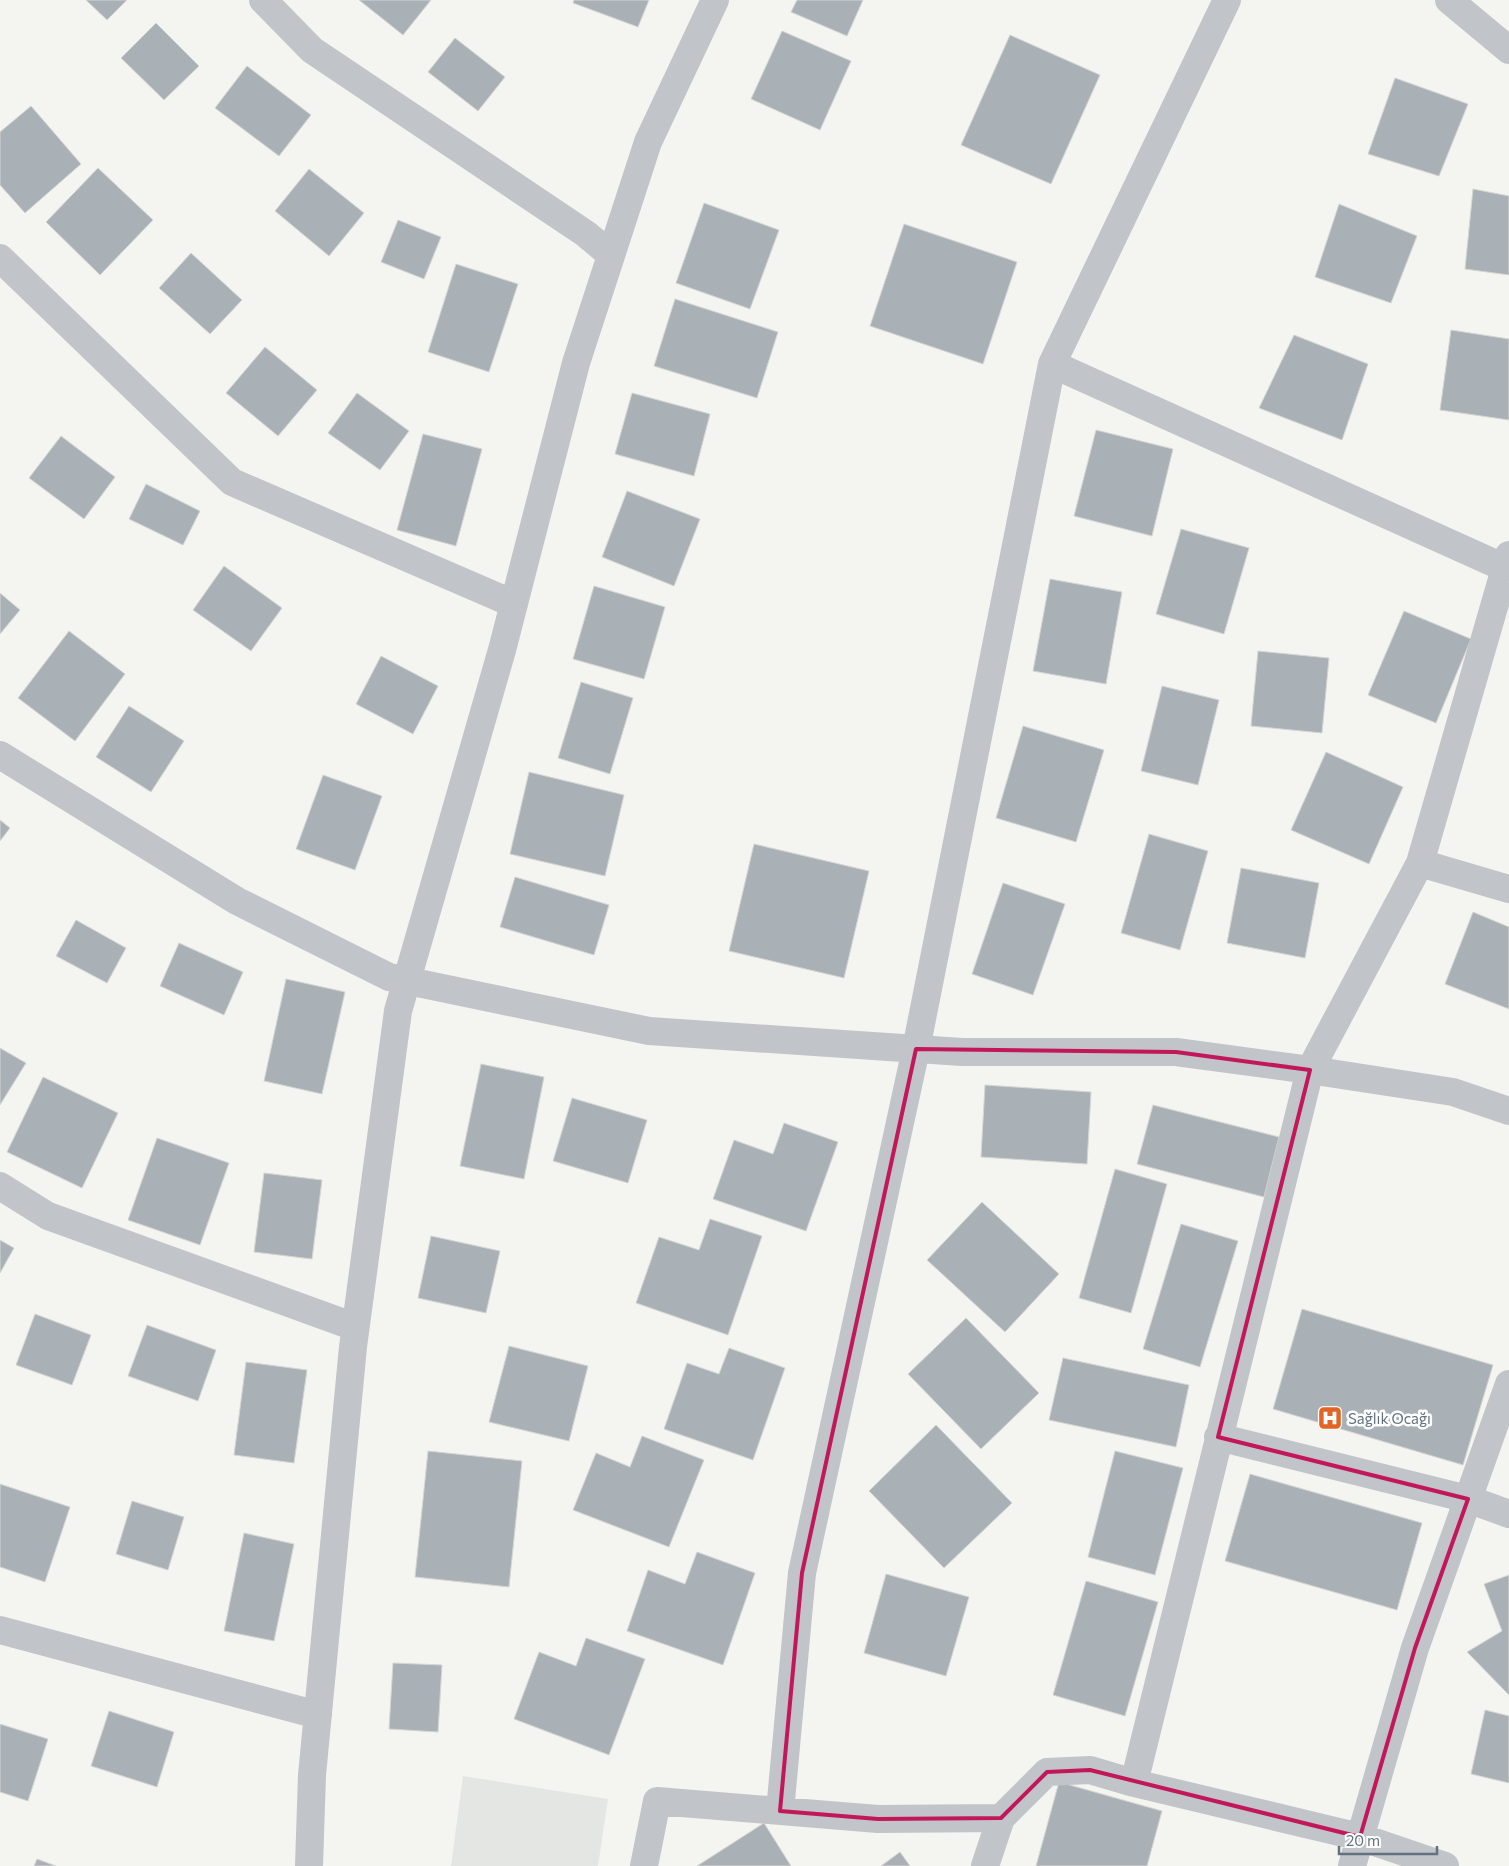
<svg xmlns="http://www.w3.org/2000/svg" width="1509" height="1866" font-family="Commissioner,sans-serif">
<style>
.built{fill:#e4e6e4}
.building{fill:#aab1b6;stroke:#d5d5d3}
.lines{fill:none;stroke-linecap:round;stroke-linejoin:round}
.street{stroke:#c1c4c8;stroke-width:28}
.marked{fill:none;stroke:#c2185b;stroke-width:4;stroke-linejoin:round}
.labels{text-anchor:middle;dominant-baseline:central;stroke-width:5;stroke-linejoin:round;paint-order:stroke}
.poi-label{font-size:15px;fill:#637181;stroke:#fff;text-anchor:start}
</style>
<rect width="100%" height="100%" fill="#f4f4f0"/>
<!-- built -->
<path class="built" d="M463,1776L608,1799L598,1866H451Z"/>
<!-- building -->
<path class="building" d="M86,0H127L107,20Z
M359,0H431L403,35Z
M574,0H649L638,27L573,3Z
M797,0H863L847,36L791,12Z
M156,23L199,66L164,100L121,58Z
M782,31L851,61L820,130L751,99Z
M1010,35L1100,75L1051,184L961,145Z
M455,38L505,77L478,111L428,72Z
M247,66L311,115L279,156L215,108Z
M1395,78L1468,104L1439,176L1368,154Z
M31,106L81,164L25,213L0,185V132Z
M98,168L153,220L100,275L46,222Z
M309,169L364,213L329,256L275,211Z
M1473,189L1509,196V275L1465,269Z
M704,203L779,230L750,309L676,283Z
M1339,204L1417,236L1391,303L1315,277Z
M398,220L441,237L424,279L381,262Z
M904,224L1017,262L983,364L870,326Z
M191,253L242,300L210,334L159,288Z
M456,264L518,284L489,372L428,352Z
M675,299L778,332L757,398L654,366Z
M1451,330L1509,339V420L1440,410Z
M1294,335L1368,364L1342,440L1259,408Z
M265,347L317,390L278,436L226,393Z
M357,393L409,431L380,470L328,433Z
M632,393L710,414L694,476L615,454Z
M1096,430L1173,449L1152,536L1074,516Z
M423,434L482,449L456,546L397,530Z
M61,436L115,477L84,519L29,478Z
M146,484L200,511L183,545L129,519Z
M627,491L700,519L674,586L602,557Z
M1181,529L1249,548L1224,634L1156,614Z
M224,566L282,608L251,651L193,610Z
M1050,579L1122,592L1106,684L1033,671Z
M594,586L665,607L644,679L573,659Z
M0,593L20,610L0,634Z
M1404,611L1471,639L1436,723L1368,695Z
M69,631L125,674L75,741L18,698Z
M1258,651L1329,658L1322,733L1251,726Z
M381,656L438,686L413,734L356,704Z
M581,682L633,698L610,774L558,758Z
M1162,686L1219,700L1198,785L1141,771Z
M129,706L184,741L151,792L96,757Z
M1023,726L1104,750L1076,842L996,818Z
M1326,752L1403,787L1369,864L1291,830Z
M529,772L624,795L605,876L510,854Z
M323,775L382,796L355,870L296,849Z
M0,820L10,828L0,841Z
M1149,834L1208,851L1180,950L1121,933Z
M754,844L869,871L844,978L729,951Z
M1241,868L1319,883L1305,958L1227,943Z
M515,877L609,905L594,955L500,927Z
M1003,883L1065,904L1033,995L972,974Z
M1473,912L1509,927V1009L1445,984Z
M76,920L126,948L107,983L56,956Z
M179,943L243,972L224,1015L160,986Z
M286,979L345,992L322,1094L264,1081Z
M0,1048L26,1063L0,1105Z
M481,1064L544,1077L524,1179L460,1166Z
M43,1077L118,1113L82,1188L7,1152Z
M985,1085L1091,1092L1087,1164L981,1157Z
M572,1098L647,1120L628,1183L553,1161Z
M1153,1105L1279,1137L1264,1197L1137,1164Z
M784,1123L838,1142L806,1231L713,1199L734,1140L773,1154Z
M157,1138L229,1163L200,1245L128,1220Z
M1115,1169L1167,1184L1131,1313L1079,1298Z
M264,1173L322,1180L312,1259L254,1252Z
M982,1202L1059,1274L1005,1332L927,1260Z
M710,1219L762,1236L728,1335L636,1303L659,1237L699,1250Z
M1181,1224L1238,1241L1200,1367L1143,1349Z
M431,1236L500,1251L486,1313L418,1298Z
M0,1240L14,1248L0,1273Z
M1302,1309L1493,1365L1463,1465L1273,1409Z
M35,1314L91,1335L72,1385L16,1365Z
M966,1318L1039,1393L981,1449L908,1374Z
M147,1325L216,1350L198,1401L128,1376Z
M509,1346L588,1366L569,1441L489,1422Z
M729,1348L785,1368L753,1460L664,1429L687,1363L719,1374Z
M1063,1358L1189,1385L1176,1447L1049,1420Z
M246,1362L307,1370L294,1463L234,1455Z
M936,1425L1012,1503L944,1568L869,1491Z
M642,1436L704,1460L669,1547L573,1510L596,1453L630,1467Z
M428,1451L522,1461L509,1587L415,1577Z
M1115,1451L1183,1468L1155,1575L1088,1557Z
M1250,1474L1422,1523L1397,1610L1225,1561Z
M0,1484L70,1507L45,1582L0,1567Z
M132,1501L184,1517L168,1570L116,1554Z
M244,1533L294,1544L274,1641L224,1631Z
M697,1552L755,1573L723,1665L627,1631L648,1570L685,1584Z
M886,1574L969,1597L946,1676L864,1653Z
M1509,1575V1695L1467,1652L1502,1631L1484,1584Z
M1086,1581L1158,1602L1125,1716L1053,1695Z
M586,1638L645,1659L609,1755L514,1719L539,1652L576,1666Z
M393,1663L442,1665L438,1732L389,1729Z
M1485,1710L1509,1716V1783L1471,1774Z
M109,1711L174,1732L157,1787L91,1766Z
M0,1724L48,1739L28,1801L0,1792Z
M1059,1782L1162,1811L1147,1866H1036Z
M764,1823L791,1866H697Z
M900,1852L910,1866H881Z
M37,1859L56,1866H34Z"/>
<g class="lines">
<!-- street -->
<path class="street" d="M263,0L312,50L586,234L611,255
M1449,0L1509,50
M0,258L232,482L514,604
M1052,364L1505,568
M0,755L237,901L389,977L649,1031L962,1052H1176L1310,1070L1453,1092L1509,1111
M1420,863L1509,889
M0,1186L48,1216L355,1327
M1218,1437L1468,1499L1509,1514
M0,1630L318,1715
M1134,1783L1310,1070L1420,863L1509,555
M780,1811L802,1573L916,1049L1052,364L1227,0
M309,1866L312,1775L353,1347L398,1011L502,650L576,363L648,142L715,0
M644,1866L657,1801L878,1819L1001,1818L1047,1772L1090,1770L1134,1783L1360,1837L1445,1866
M985,1866L1001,1818
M1352,1866L1415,1648L1509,1384"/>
</g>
<!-- marked area -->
<path class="marked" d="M916,1049L1176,1052L1310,1070L1218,1437L1468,1499L1415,1648L1360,1837L1090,1770L1047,1772L1001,1818L878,1819L780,1811L802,1573Z"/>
<!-- icons -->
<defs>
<symbol id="hospital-square" viewBox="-11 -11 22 22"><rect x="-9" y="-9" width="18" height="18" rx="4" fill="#e26523" stroke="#fff"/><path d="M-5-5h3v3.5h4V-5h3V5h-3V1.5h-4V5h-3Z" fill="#fff"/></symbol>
</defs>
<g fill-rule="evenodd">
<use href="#hospital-square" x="1316" y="1404" width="28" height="28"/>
</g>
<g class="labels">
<!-- poi labels -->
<g class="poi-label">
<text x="1348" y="1418">Sağlık Ocağı</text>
</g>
</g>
<!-- scale -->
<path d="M1339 1846v8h98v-8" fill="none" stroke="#637181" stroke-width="2.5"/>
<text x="1346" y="1846" font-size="15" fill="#637181" stroke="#ffffff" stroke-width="4" paint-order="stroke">20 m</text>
</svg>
